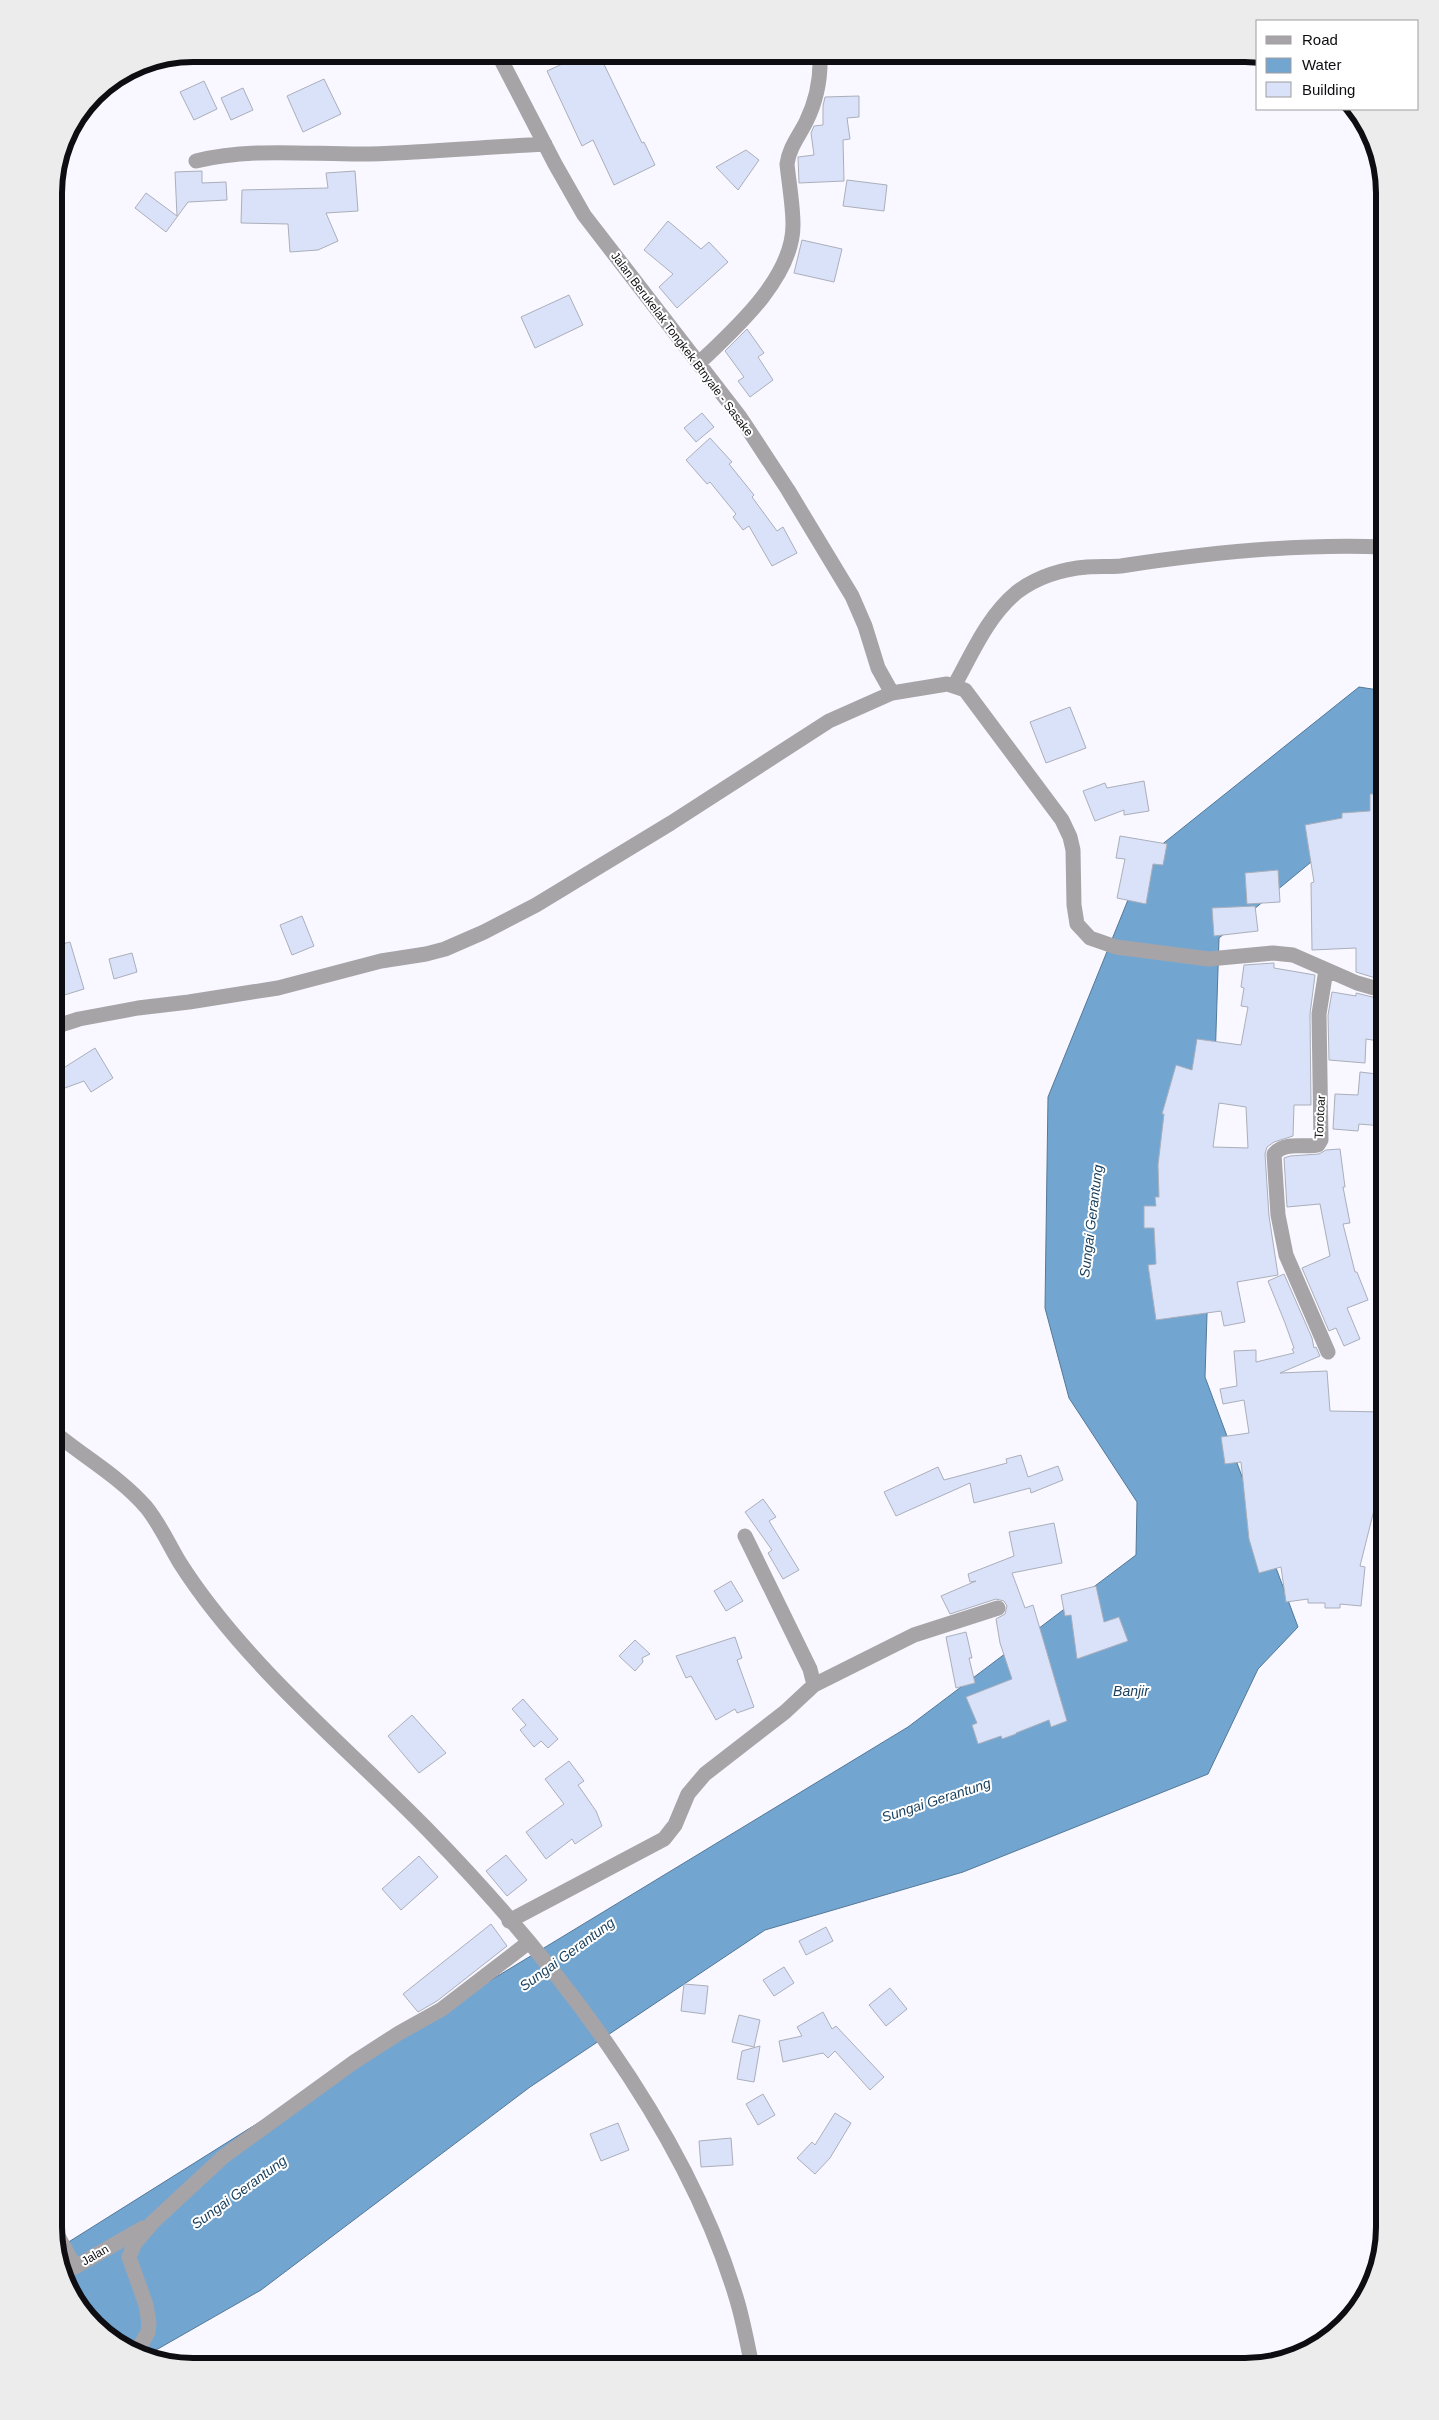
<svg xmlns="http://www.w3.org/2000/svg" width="1439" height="2420" font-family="Helvetica,sans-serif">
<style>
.water{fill:#72a6d1;stroke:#547897}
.building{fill:#d9e2f9;stroke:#abafba;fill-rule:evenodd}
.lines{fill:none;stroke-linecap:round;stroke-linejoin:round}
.minor{stroke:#a7a4a8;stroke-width:15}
.tertiary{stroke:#a7a4a8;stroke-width:15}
.labels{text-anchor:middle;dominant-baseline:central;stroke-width:4;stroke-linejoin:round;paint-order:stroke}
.street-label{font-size:12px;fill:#0e0d11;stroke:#fff}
.water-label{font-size:14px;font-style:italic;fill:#173f5d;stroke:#fff}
.rim{fill:none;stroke:#0e0d11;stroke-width:6}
</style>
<rect width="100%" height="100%" fill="#f9f7ff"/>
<!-- water -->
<path class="water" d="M1359,687L1385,691V813L1368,815L1219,938L1205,1377L1298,1627L1258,1669L1208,1774L963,1872L765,1930L530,2087L261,2290L149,2354L116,2342L68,2288L59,2248L333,2076L908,1727L1136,1555L1137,1502L1069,1398L1045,1308L1048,1097L1145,858Z"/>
<!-- building -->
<path class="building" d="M584,54H599L642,143L644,142L655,165L614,185L593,140L582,146L547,71Z
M324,79L341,114L303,132L287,96Z
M204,81L217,109L194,120L180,92Z
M243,88L253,110L231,120L221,98Z
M859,96V117L847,118L850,139L843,140L844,181L799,183L798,157L814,155L811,133L814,126L823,125V106L825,97Z
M746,150L759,160L738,190L716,167Z
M202,171V183L226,182L227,200L188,202L166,232L135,208L146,193L177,216L175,172Z
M355,171L358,211L326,213L338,241L318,250L290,252L288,224L241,223L242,190L328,188L326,173Z
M847,180L887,185L884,211L843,206Z
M668,221L701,249L709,242L728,262L677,308L659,287L673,274L644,250Z
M802,240L842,249L834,282L794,273Z
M569,295L583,325L535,348L521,317Z
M747,329L764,353L758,357L773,380L750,397L738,381L744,377L725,351Z
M702,413L714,427L696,442L684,428Z
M710,438L732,462L729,464L754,495L752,497L777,531L783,527L797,553L772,566L749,526L743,530L733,517L736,514L710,482L707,484L686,460Z
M1070,707L1086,748L1046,763L1030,722Z
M1144,781L1149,811L1124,815V810L1095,821L1083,791L1105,783L1107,788Z
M1370,794H1385V868L1379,869L1383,916H1385V981L1356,972V948L1312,950L1311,883L1314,882L1305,825L1342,818V813L1370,811Z
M1120,836L1167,844L1163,865L1153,864L1146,904L1117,898L1125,859L1116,858Z
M1278,870L1280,902L1247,904L1245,873Z
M1255,906L1258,931L1214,936L1212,908Z
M302,916L314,946L292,955L280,925Z
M70,942L84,989L61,996L54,975V946Z
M132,953L137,972L114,979L109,959Z
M1274,963V968L1315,975L1310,1014L1311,1105H1294L1293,1136L1274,1142L1267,1147L1265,1154L1269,1216L1278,1275L1237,1282L1245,1322L1224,1326L1221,1311L1156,1320L1148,1265L1156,1264L1154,1228H1144V1206H1156L1155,1197H1159L1158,1165L1164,1114H1162L1176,1065L1192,1070L1197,1039L1241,1045L1248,1007L1241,1006L1244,988L1241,987L1244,965ZM1219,1103L1246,1107L1248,1148L1213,1147Z
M1332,992L1356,996V993L1385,1000V1042L1366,1039L1365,1063L1329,1060L1328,1015Z
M95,1048L113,1078L91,1092L84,1081L54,1092V1074Z
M1360,1072L1385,1075L1383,1126L1359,1124L1358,1131L1333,1129L1335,1094L1358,1095Z
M1340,1149L1345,1187H1343L1350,1223L1343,1224L1355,1272H1357L1368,1300L1347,1308L1360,1339L1344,1346L1336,1328L1329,1331L1302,1268L1330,1256L1320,1204L1287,1207L1284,1158L1290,1156L1319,1154L1326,1150Z
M1284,1274L1312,1338L1314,1348L1316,1347L1320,1356L1280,1373L1327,1371L1330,1411L1385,1412V1500L1377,1498L1360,1566L1365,1567L1361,1606L1340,1604V1608H1325V1603H1308V1599L1286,1602L1281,1567L1259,1573L1249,1539L1241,1462L1225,1464L1221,1437L1249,1433L1244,1400L1223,1404L1220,1389L1237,1386L1234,1351L1256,1350V1362L1294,1353L1292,1349L1294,1348L1285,1323L1268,1281Z
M1021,1455L1028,1477L1058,1466L1063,1480L1031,1493L1030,1488L974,1503L970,1483L896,1516L884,1492L938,1467L944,1480L1007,1463L1006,1459Z
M763,1499L776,1517L769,1521L799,1570L783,1579L768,1553L772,1550L745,1512Z
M1054,1523L1062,1563L1012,1573L1025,1608L1033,1605L1067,1721L1051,1727L1049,1720L1016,1733V1734L1002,1739L1001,1736L978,1744L972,1725L977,1723L966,1697L1012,1679L1000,1643L996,1619L1005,1614L1007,1606L1004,1601L996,1599L950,1614L941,1596L976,1581L970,1582L968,1574L1014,1556L1009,1532Z
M731,1581L743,1601L726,1611L714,1591Z
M1096,1586L1104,1622L1119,1617L1128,1641L1077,1659L1071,1615L1065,1616L1061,1595Z
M966,1632L972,1658H969L975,1683L956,1688L946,1637Z
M735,1637L742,1658L737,1660L754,1707L737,1713L735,1709L716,1720L691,1676L686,1678L676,1656Z
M635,1640L650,1654L642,1658L643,1662L635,1671L619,1656Z
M523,1699L558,1739L548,1748L541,1741L534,1747L520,1730L526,1725L512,1709Z
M412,1715L446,1753L419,1773L388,1736Z
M569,1761L584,1781L578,1785L596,1811L602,1826L575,1844L572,1839L546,1859L526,1832L564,1804L545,1779Z
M506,1855L527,1880L507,1896L486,1871Z
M419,1856L438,1877L401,1910L382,1889Z
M491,1924L507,1946L437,2001L418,2012L403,1994Z
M826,1927L833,1941L806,1955L799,1941Z
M784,1967L794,1983L774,1996L763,1980Z
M684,1984L708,1986L705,2014L681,2011Z
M890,1988L907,2009L886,2026L869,2005Z
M823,2012L832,2029L836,2026L884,2077L870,2090L835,2051L828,2058L823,2053L783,2062L779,2041L802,2036L797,2027Z
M739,2015L760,2020L754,2047L732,2042Z
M760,2046L754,2082L737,2079L742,2051Z
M763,2094L775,2115L758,2125L746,2104Z
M835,2113L851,2123L830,2158L815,2174L797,2158L812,2142L815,2145Z
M618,2123L629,2150L601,2161L590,2134Z
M731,2138L733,2165L701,2167L699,2141Z"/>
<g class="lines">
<!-- minor -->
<path class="minor" d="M498,54L555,164L584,215L740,417L788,490L852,596L865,626L878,668L892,693L947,684L965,690L1062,820L1070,837L1073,850L1074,905L1077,924L1090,938L1116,947L1209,959L1273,953L1293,955L1357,983L1385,991
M196,161C253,147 312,155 370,154C429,152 487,147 545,144
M699,363C734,330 793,278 793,225C793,205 789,184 787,164C789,148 799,136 806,122C817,100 821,78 820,54
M954,686C973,652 987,617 1017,592C1037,577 1063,569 1087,567C1099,566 1110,567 1121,566C1206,553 1299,543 1385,547
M1326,970L1319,1014L1321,1140L1318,1145C1303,1148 1285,1141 1274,1154L1278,1215L1286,1255L1328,1352
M54,1027L79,1019L138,1008L189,1002L278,988L381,961L426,954L445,949L484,932L536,905L671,823L829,721L892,693
M745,1536L810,1669L814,1685
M509,1921L664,1839L675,1825L688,1794L705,1774L785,1712L814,1685L914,1635L998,1608
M54,2229L75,2267L143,2228
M138,2350L148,2332L149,2323L146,2305L129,2257L135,2243L153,2222L223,2157L354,2062L399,2033L442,2009L529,1942"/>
<!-- tertiary -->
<path class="tertiary" d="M54,1432C84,1457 120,1477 146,1507C160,1524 169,1545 180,1563C206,1604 236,1639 269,1674C320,1728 375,1776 427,1829C551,1956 684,2124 736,2297C743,2319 747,2343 752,2366"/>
</g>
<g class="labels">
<!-- street labels -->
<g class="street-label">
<text transform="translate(682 344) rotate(53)">Jalan Berukelak Tongkek Btnyale - Sasake</text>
<text transform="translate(1320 1117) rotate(-87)">Torotoar</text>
<text transform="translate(95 2255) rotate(-30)">Jalan</text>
</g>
<!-- water labels -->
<g class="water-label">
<text transform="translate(1091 1221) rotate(-83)">Sungai Gerantung</text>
<text x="1131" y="1691">Banjir</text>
<text transform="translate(936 1800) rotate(-18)">Sungai Gerantung</text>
<text transform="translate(567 1954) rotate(-36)">Sungai Gerantung</text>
<text transform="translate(239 2192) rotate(-36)">Sungai Gerantung</text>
</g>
</g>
<!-- crop -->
<path d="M0 0H1439V2420H0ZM193 62H1245A131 131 0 0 1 1376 193V2227A131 131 0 0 1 1245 2358H193A131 131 0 0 1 62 2227V193A131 131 0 0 1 193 62Z" fill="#ececec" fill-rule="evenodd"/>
<path class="rim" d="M193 62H1245A131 131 0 0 1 1376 193V2227A131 131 0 0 1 1245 2358H193A131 131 0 0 1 62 2227V193A131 131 0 0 1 193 62Z"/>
<!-- legend -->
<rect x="1256" y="20" width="162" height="90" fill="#ffffff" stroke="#9f9ea0"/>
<rect x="1266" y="36" width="25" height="8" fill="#a7a4a8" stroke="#9f9ea0"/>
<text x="1302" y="45" font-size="15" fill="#0e0d11">Road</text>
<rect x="1266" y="58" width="25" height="15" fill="#72a6d1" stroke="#9f9ea0"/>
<text x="1302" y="70" font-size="15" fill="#0e0d11">Water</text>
<rect x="1266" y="82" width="25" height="15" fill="#d9e2f9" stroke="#9f9ea0"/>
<text x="1302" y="95" font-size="15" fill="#0e0d11">Building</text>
</svg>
